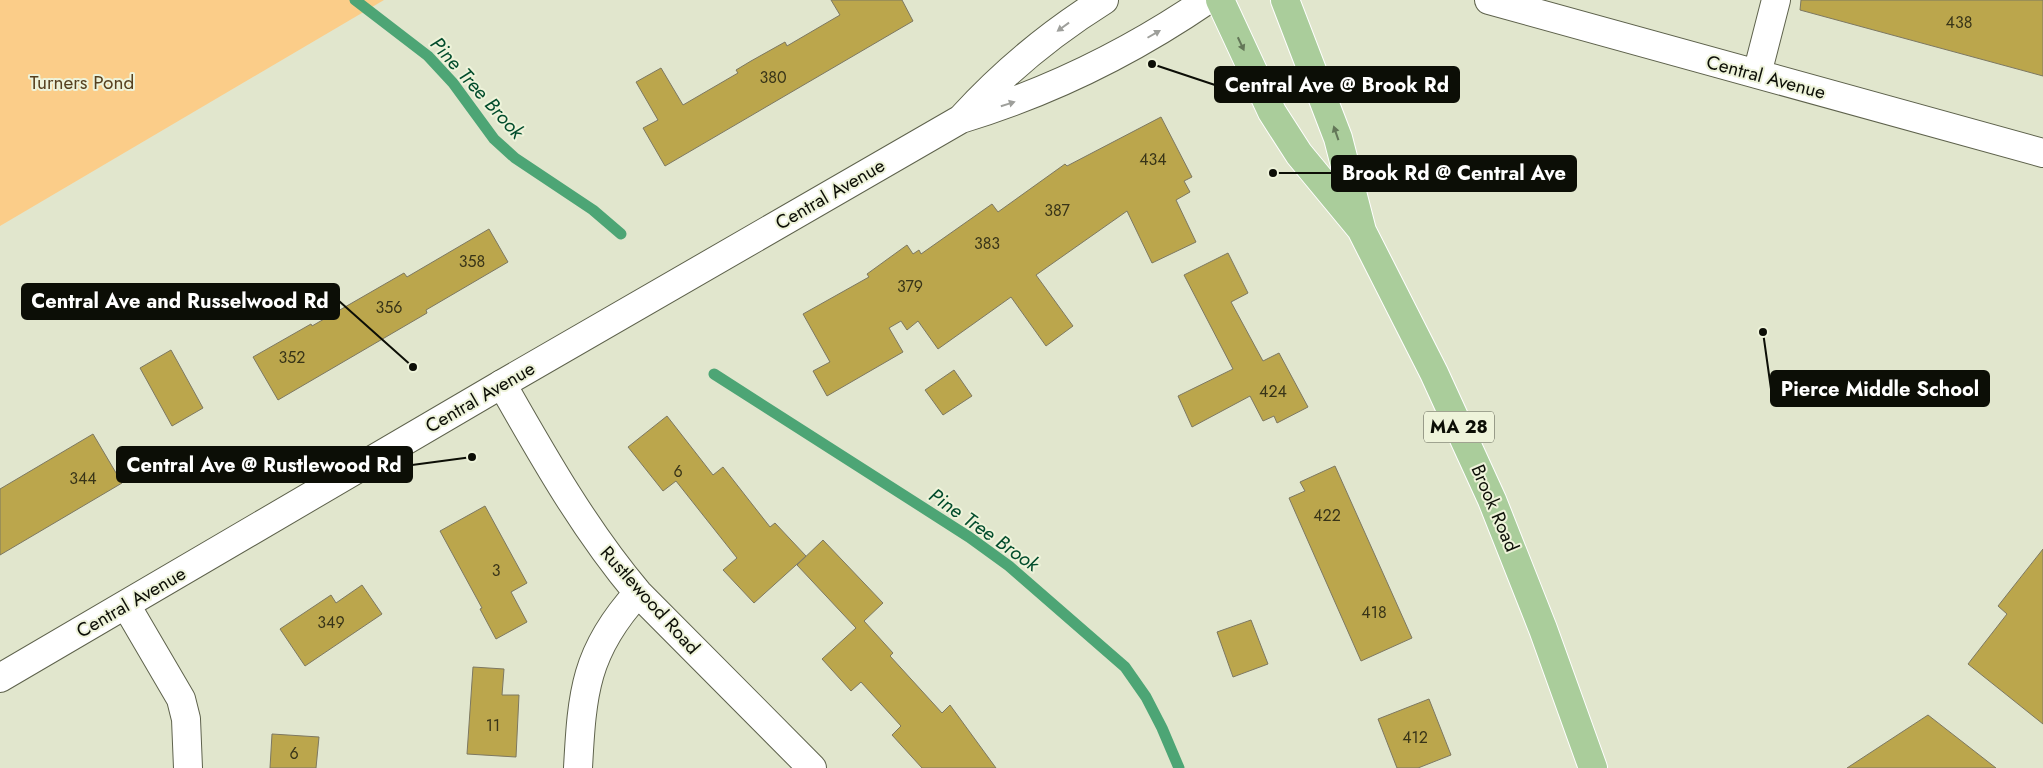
<svg xmlns="http://www.w3.org/2000/svg" width="2043" height="768" font-family="Jost,sans-serif">
<style>
.green{fill:#fbcd89}
.lines{fill:none;stroke-linecap:round;stroke-linejoin:round}
.stream{stroke:#4da575;stroke-width:11}
.building{fill:#bba64c;stroke:#7d7861}
.minor-casing{stroke:#5e624c;stroke-width:30}
.tertiary-casing{stroke:#5e624c;stroke-width:30}
.primary-casing{stroke:#fff;stroke-width:30}
.minor{stroke:#fff;stroke-width:28}
.tertiary{stroke:#fff;stroke-width:28}
.primary{stroke:#aacd9b;stroke-width:28}
.oneway{fill:#9e9f9b}
.oneway2{fill:#637758}
.labels{text-anchor:middle;dominant-baseline:central;stroke-width:4;stroke-linejoin:round;paint-order:stroke}
.number-label{font-size:16px;fill:#383418}
.shield{fill:#eef3da;stroke:#505346;stroke-width:1}
.shield-label{font-size:18px;font-weight:bold;fill:#0c0e06}
.street-label{font-size:19px;fill:#0c0e06;stroke:#eef3da}
.park-label{font-size:19px;fill:#56401f;stroke:#eef3da}
.water-label{font-size:20px;font-style:italic;fill:#024c2c;stroke:#eef3da}
.leader{fill:none;stroke:#0c0e06;stroke-width:2}
.callout-dot{fill:#0c0e06;stroke:#eef3da;stroke-width:2}
.callout{fill:#0c0e06;stroke:#0c0e06;stroke-width:2}
.callout-label{font-size:20px;text-anchor:middle;font-weight:bold;fill:#fff}
</style>
<rect width="100%" height="100%" fill="#e1e6cd"/>
<!-- green -->
<path class="green" d="M0,0H384L0,226Z"/>
<g class="lines">
<!-- stream -->
<path class="stream" d="M355,0L428,56L453,83L494,139L515,158L593,210L621,234
M714,374L969,537L1009,566L1125,667L1146,697L1162,728L1179,768"/>
</g>
<!-- building -->
<path class="building" d="M831,0H902L913,21L665,166L643,128L658,120L636,82L661,68L683,105L738,73L736,70L751,61L785,42L787,46L840,15Z
M1801,0H2043V76L1800,10Z
M1161,117L1192,177L1184,181L1190,192L1176,200L1196,242L1152,263L1127,211L1036,275L1073,326L1046,346L1011,297L938,349L918,321L907,330L901,321L889,328L903,352L827,396L813,371L830,362L803,314L869,277L867,274L907,245L913,254L919,250L921,254L992,204L998,212L1065,164L1067,166Z
M489,229L508,262L426,310L427,313L278,400L253,357L311,324L312,326L404,273L407,277Z
M1228,253L1248,293L1231,302L1263,361L1279,353L1308,407L1277,423L1274,416L1263,421L1250,396L1192,427L1178,396L1233,369L1184,275Z
M171,350L203,408L172,426L140,368Z
M954,370L972,396L943,415L925,390Z
M667,416L713,475L723,467L770,527L775,523L806,556L754,603L723,570L737,558L676,481L663,491L628,447Z
M93,434L122,483L0,555V489Z
M1335,466L1412,638L1361,661L1289,498L1305,491L1300,482Z
M485,506L527,583L511,592L527,622L496,639L480,609L482,608L440,531Z
M823,540L883,603L864,621L893,653L890,656L942,713L950,705L996,768H922L892,735L901,726L861,682L851,691L822,659L856,628L797,565Z
M2043,549V724L1968,664L2007,614L1998,606Z
M362,585L382,614L305,666L280,629L331,595L336,603Z
M1251,620L1268,664L1233,677L1217,632Z
M473,667L504,669L502,695H519L516,757L467,754Z
M1429,699L1451,755L1418,768H1397L1378,719Z
M1928,715L1996,768H1847Z
M272,734L319,737L316,768H270Z"/>
<g class="lines">
<defs>
<path id="minor" d="M1489,0L2043,153
M1757,74L1776,0
M502,384C543,456 584,529 638,593L812,768
M126,605L181,699L186,719L188,768
M578,768C582,693 585,651 638,593"/>
<path id="tertiary" d="M962,118C1004,72 1051,33 1104,0
M0,678L502,384L961,119C1050,92 1131,52 1207,0"/>
<path id="primary" d="M1220,0L1272,112L1299,154L1361,229
M1285,0L1338,138L1362,231L1434,373L1492,500L1543,629L1593,768"/>
</defs>
<!-- minor casing -->
<use href="#minor" class="minor-casing"/>
<!-- tertiary casing -->
<use href="#tertiary" class="tertiary-casing"/>
<!-- primary casing -->
<use href="#primary" class="primary-casing"/>
<!-- minor -->
<use href="#minor" class="minor"/>
<!-- tertiary -->
<use href="#tertiary" class="tertiary"/>
<!-- primary -->
<use href="#primary" class="primary"/>
</g>
<!-- one-way arrows -->
<defs><path id="oneway-solid" d="M-6-.8H1V-3.2L6.5 0L1 3.2V.8H-6Z" transform="scale(1.25)"/></defs>
<g class="oneway">
<use href="#oneway-solid" transform="translate(1063 27) rotate(144)"/>
<use href="#oneway-solid" transform="translate(1154 34) rotate(-30)"/>
<use href="#oneway-solid" transform="translate(1008 104) rotate(-17)"/>
</g>
<g class="oneway2">
<use href="#oneway-solid" transform="translate(1241 44) rotate(65)"/>
<use href="#oneway-solid" transform="translate(1336 133) rotate(-109)"/>
</g>
<g class="labels">
<!-- number labels -->
<g class="number-label">
<text x="1959" y="22">438</text>
<text x="773" y="77">380</text>
<text x="1153" y="159">434</text>
<text x="1057" y="210">387</text>
<text x="987" y="243">383</text>
<text x="472" y="261">358</text>
<text x="910" y="286">379</text>
<text x="389" y="307">356</text>
<text x="292" y="357">352</text>
<text x="1273" y="391">424</text>
<text x="678" y="471">6</text>
<text x="83" y="478">344</text>
<text x="1327" y="515">422</text>
<text x="496" y="570">3</text>
<text x="1374" y="612">418</text>
<text x="331" y="622">349</text>
<text x="493" y="725">11</text>
<text x="1415" y="737">412</text>
<text x="294" y="753">6</text>
</g>
<!-- shield labels -->
<rect class="shield" x="1424" y="411.5" width="70" height="31" rx="4"/>
<g class="shield-label">
<text x="1459" y="427">MA 28</text>
</g>
<!-- street labels -->
<g class="street-label">
<text transform="translate(1766 77) rotate(15)">Central Avenue</text>
<text transform="translate(830 194) rotate(-30)">Central Avenue</text>
<text transform="translate(480 397) rotate(-30)">Central Avenue</text>
<text transform="translate(1495 508) rotate(67)">Brook Road</text>
<text transform="translate(650 600) rotate(48)">Rustlewood Road</text>
<text transform="translate(131 602) rotate(-30)">Central Avenue</text>
</g>
<!-- park labels -->
<g class="park-label">
<text x="82" y="82">Turners Pond</text>
</g>
<!-- water labels -->
<g class="water-label">
<text transform="translate(477 88) rotate(48)">Pine Tree Brook</text>
<text transform="translate(984 530) rotate(35)">Pine Tree Brook</text>
</g>
</g>
<!-- callouts -->
<path class="leader" d="M1152 64L1215 85M1273 173L1332 173M413 367L339 301M1763 332L1771 389M472 457L412 465"/>
<g class="callout-dot">
<circle cx="1152" cy="64" r="5"/>
<circle cx="1273" cy="173" r="5"/>
<circle cx="413" cy="367" r="5"/>
<circle cx="1763" cy="332" r="5"/>
<circle cx="472" cy="457" r="5"/>
</g>
<g class="callout">
<rect x="1215" y="67" width="244" height="35" rx="5"/>
<rect x="1332" y="156" width="244" height="35" rx="5"/>
<rect x="22" y="284" width="317" height="35" rx="5"/>
<rect x="1771" y="371" width="218" height="35" rx="5"/>
<rect x="117" y="447" width="295" height="35" rx="5"/>
</g>
<g class="callout-label">
<text x="1337" y="92">Central Ave @ Brook Rd</text>
<text x="1454" y="180">Brook Rd @ Central Ave</text>
<text x="180" y="308">Central Ave and Russelwood Rd</text>
<text x="1880" y="396">Pierce Middle School</text>
<text x="264" y="472">Central Ave @ Rustlewood Rd</text>
</g>
</svg>
